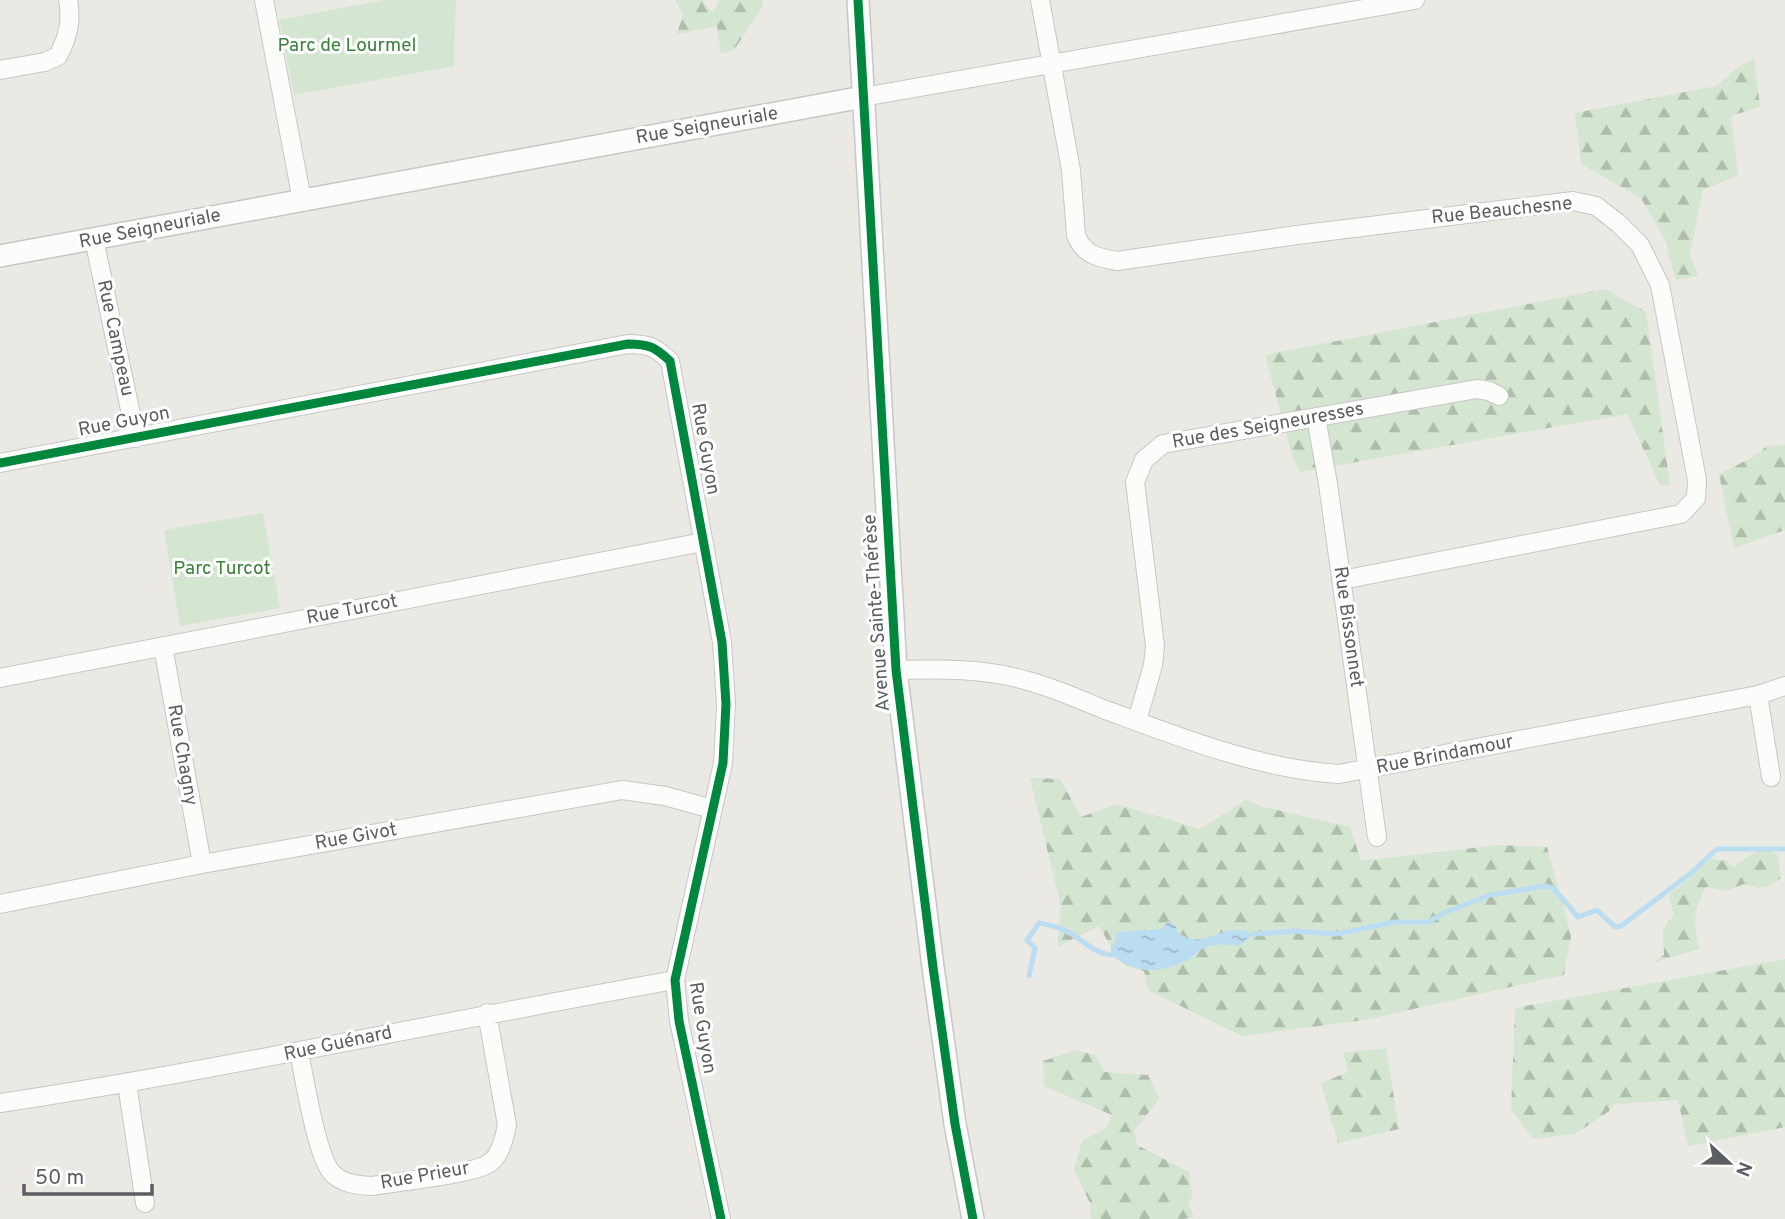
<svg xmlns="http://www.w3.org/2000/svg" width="1785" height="1219" font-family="Overpass,sans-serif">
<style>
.forest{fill:url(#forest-firs)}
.park{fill:#d4e5d1}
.water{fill:url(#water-ripples)}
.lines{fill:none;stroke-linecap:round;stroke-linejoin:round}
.stream{stroke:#bbddf2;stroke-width:5}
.minor-casing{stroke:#c7c7c7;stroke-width:20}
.tertiary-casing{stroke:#c7c7c7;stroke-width:24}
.minor{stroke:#fcfcfb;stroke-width:18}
.tertiary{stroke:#fcfcfb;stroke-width:21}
.cycleway-casing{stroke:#fff;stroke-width:13}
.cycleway{stroke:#00873e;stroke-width:9}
.labels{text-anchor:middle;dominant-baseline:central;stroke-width:6;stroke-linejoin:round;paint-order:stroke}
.park-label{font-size:19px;fill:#3b813b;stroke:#fff}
.street-label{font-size:19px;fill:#5b5e62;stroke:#fff}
</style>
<defs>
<pattern id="forest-firs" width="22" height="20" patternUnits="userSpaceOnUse" patternTransform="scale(1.75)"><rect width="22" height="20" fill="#d4e5d1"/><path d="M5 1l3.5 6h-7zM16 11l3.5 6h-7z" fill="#afbdad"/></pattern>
<pattern id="water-ripples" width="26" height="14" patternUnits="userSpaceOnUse" patternTransform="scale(1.75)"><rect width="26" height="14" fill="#bbddf2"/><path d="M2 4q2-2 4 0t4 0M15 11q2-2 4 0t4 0" fill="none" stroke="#9bb6c7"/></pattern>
</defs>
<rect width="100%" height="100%" fill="#eae9e4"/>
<!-- forest -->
<path class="forest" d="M675,0H702L713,13L720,0H761L763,6L734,50L721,54L717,26L677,34L683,15Z
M1754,58L1760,107L1731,116L1738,175L1703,190L1690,254L1698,276L1676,280L1665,240L1641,198L1581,164L1575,113L1716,86L1739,67Z
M1605,289L1646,312L1670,485H1660L1627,414L1300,472L1293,459L1265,355Z
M1785,445V530L1734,548L1719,474L1753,457L1767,446Z
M1030,778L1060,779L1081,817L1117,804L1200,829L1246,800L1264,807L1350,827L1361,861L1499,845L1547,847L1571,936L1564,975L1365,1020L1242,1036L1148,990L1144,971L1128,967L1111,955V947L1099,926L1057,947L1061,907Z
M1761,848L1777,854L1781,878L1770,886L1758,888L1744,884L1725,891L1706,887C1692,914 1694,919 1699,949L1652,963L1664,955L1663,929L1674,915L1669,895L1711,859L1727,861L1733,867Z
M1785,959V1127L1688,1146L1678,1100L1615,1104L1608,1112L1575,1134L1533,1139L1511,1110L1515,1008Z
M1386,1048L1399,1129L1338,1143L1321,1083L1348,1072L1343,1053Z
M1076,1050L1095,1055L1105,1072L1148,1075L1159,1099L1134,1131L1137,1145L1189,1172L1192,1195L1189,1205L1194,1217L1184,1219H1091L1090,1203L1074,1170L1082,1141L1106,1128L1112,1115L1044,1086L1043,1061Z"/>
<!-- park -->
<path class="park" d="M383,0H456L454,66L294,95L279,20Z
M263,513L280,608L180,626L164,530Z"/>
<!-- water -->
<path class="water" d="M1168,921L1176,926L1177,932C1202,950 1213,930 1238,930C1243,930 1249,933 1254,934L1239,946C1227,944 1213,943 1201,949C1196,952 1194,957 1188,960C1158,974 1138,974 1111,955V947L1115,941L1117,932L1162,929Z"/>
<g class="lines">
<!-- stream -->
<path class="stream" d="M1254,934L1294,931L1336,934L1395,922H1428L1446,912L1490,895L1546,886L1553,888L1578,917L1597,910L1615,927L1621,926L1691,873L1717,849H1785
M1029,976L1035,948L1027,940L1039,923C1051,925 1061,928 1072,934C1086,943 1094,953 1111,955"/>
<defs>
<path id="minor" d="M264,0L302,200
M1040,0L1071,170L1076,235C1083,254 1098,258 1117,261L1297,235L1573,201L1596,206L1618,223L1640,245L1660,285L1697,480L1696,498L1681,514L1342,580
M0,70L45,62L58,56C68,37 72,21 68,0
M863,97L1415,0
M94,239L136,438
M1316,417L1328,484L1377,837
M0,463L628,344C649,344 655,347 670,361L722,642L726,704L723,763L675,980L679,1021L721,1219
M163,646L202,864
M896,670C941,669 985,668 1028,681C1054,688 1079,699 1103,709C1179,737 1258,769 1339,774L1758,695L1785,686
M0,678L703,542
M1758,695L1771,777
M1137,721L1153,665L1155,646L1135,482L1144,460L1163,444L1477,389L1489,391L1499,396
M0,904L202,864L622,790L665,796L712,809
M299,1053C305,1080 316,1154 332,1173C342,1184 358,1185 372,1186C395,1182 473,1174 488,1164C501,1156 504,1138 507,1125L487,1013
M127,1084L145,1203
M0,1103C226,1069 449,1020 675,980"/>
<path id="tertiary" d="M858,0L896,670L933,967L955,1124L973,1219
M0,256L863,97"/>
</defs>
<!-- minor casing -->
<use href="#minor" class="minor-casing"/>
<!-- tertiary casing -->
<use href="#tertiary" class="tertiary-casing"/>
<!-- minor -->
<use href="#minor" class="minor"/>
<!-- tertiary -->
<use href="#tertiary" class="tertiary"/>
<defs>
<path id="cycleway" d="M858,0L896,670L933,967L955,1124L973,1219
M0,463L628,344C649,344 655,347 670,361L722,642L726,704L723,763L675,980L679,1021L721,1219"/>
</defs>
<!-- cycleway casing -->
<use href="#cycleway" class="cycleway-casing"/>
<!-- cycleway -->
<use href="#cycleway" class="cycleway"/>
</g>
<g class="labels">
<!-- park labels -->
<g class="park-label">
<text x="347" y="46">Parc de Lourmel</text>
<text x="222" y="569">Parc Turcot</text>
</g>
<!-- street labels -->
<g class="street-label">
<text transform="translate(707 126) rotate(-10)">Rue Seigneuriale</text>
<text transform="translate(1502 211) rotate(-6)">Rue Beauchesne</text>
<text transform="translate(150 229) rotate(-11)">Rue Seigneuriale</text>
<text transform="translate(115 338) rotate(78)">Rue Campeau</text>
<text transform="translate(124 422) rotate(-11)">Rue Guyon</text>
<text transform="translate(1268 426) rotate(-10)">Rue des Seigneuresses</text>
<text transform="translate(705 449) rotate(80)">Rue Guyon</text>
<text transform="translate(352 610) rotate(-11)">Rue Turcot</text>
<text transform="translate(877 613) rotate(-94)">Avenue Sainte-Thérèse</text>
<text transform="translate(1348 627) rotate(82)">Rue Bissonnet</text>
<text transform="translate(182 755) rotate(80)">Rue Chagny</text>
<text transform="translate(1445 755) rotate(-11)">Rue Brindamour</text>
<text transform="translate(356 837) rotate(-10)">Rue Givot</text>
<text transform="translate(702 1028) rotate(81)">Rue Guyon</text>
<text transform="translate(338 1044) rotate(-12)">Rue Guénard</text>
<text transform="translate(425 1176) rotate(-10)">Rue Prieur</text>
</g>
</g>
<!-- north arrow -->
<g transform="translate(1729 1163) rotate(112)" stroke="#ffffff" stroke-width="5" paint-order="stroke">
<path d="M0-5L12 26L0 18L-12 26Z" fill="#5b5e62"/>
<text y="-10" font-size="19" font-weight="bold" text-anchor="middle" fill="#5b5e62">N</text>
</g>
<!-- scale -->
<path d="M24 1184v10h128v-10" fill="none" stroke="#5b5e62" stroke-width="3.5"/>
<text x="35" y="1184" font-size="21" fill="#5b5e62" stroke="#ffffff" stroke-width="5" paint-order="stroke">50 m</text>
</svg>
